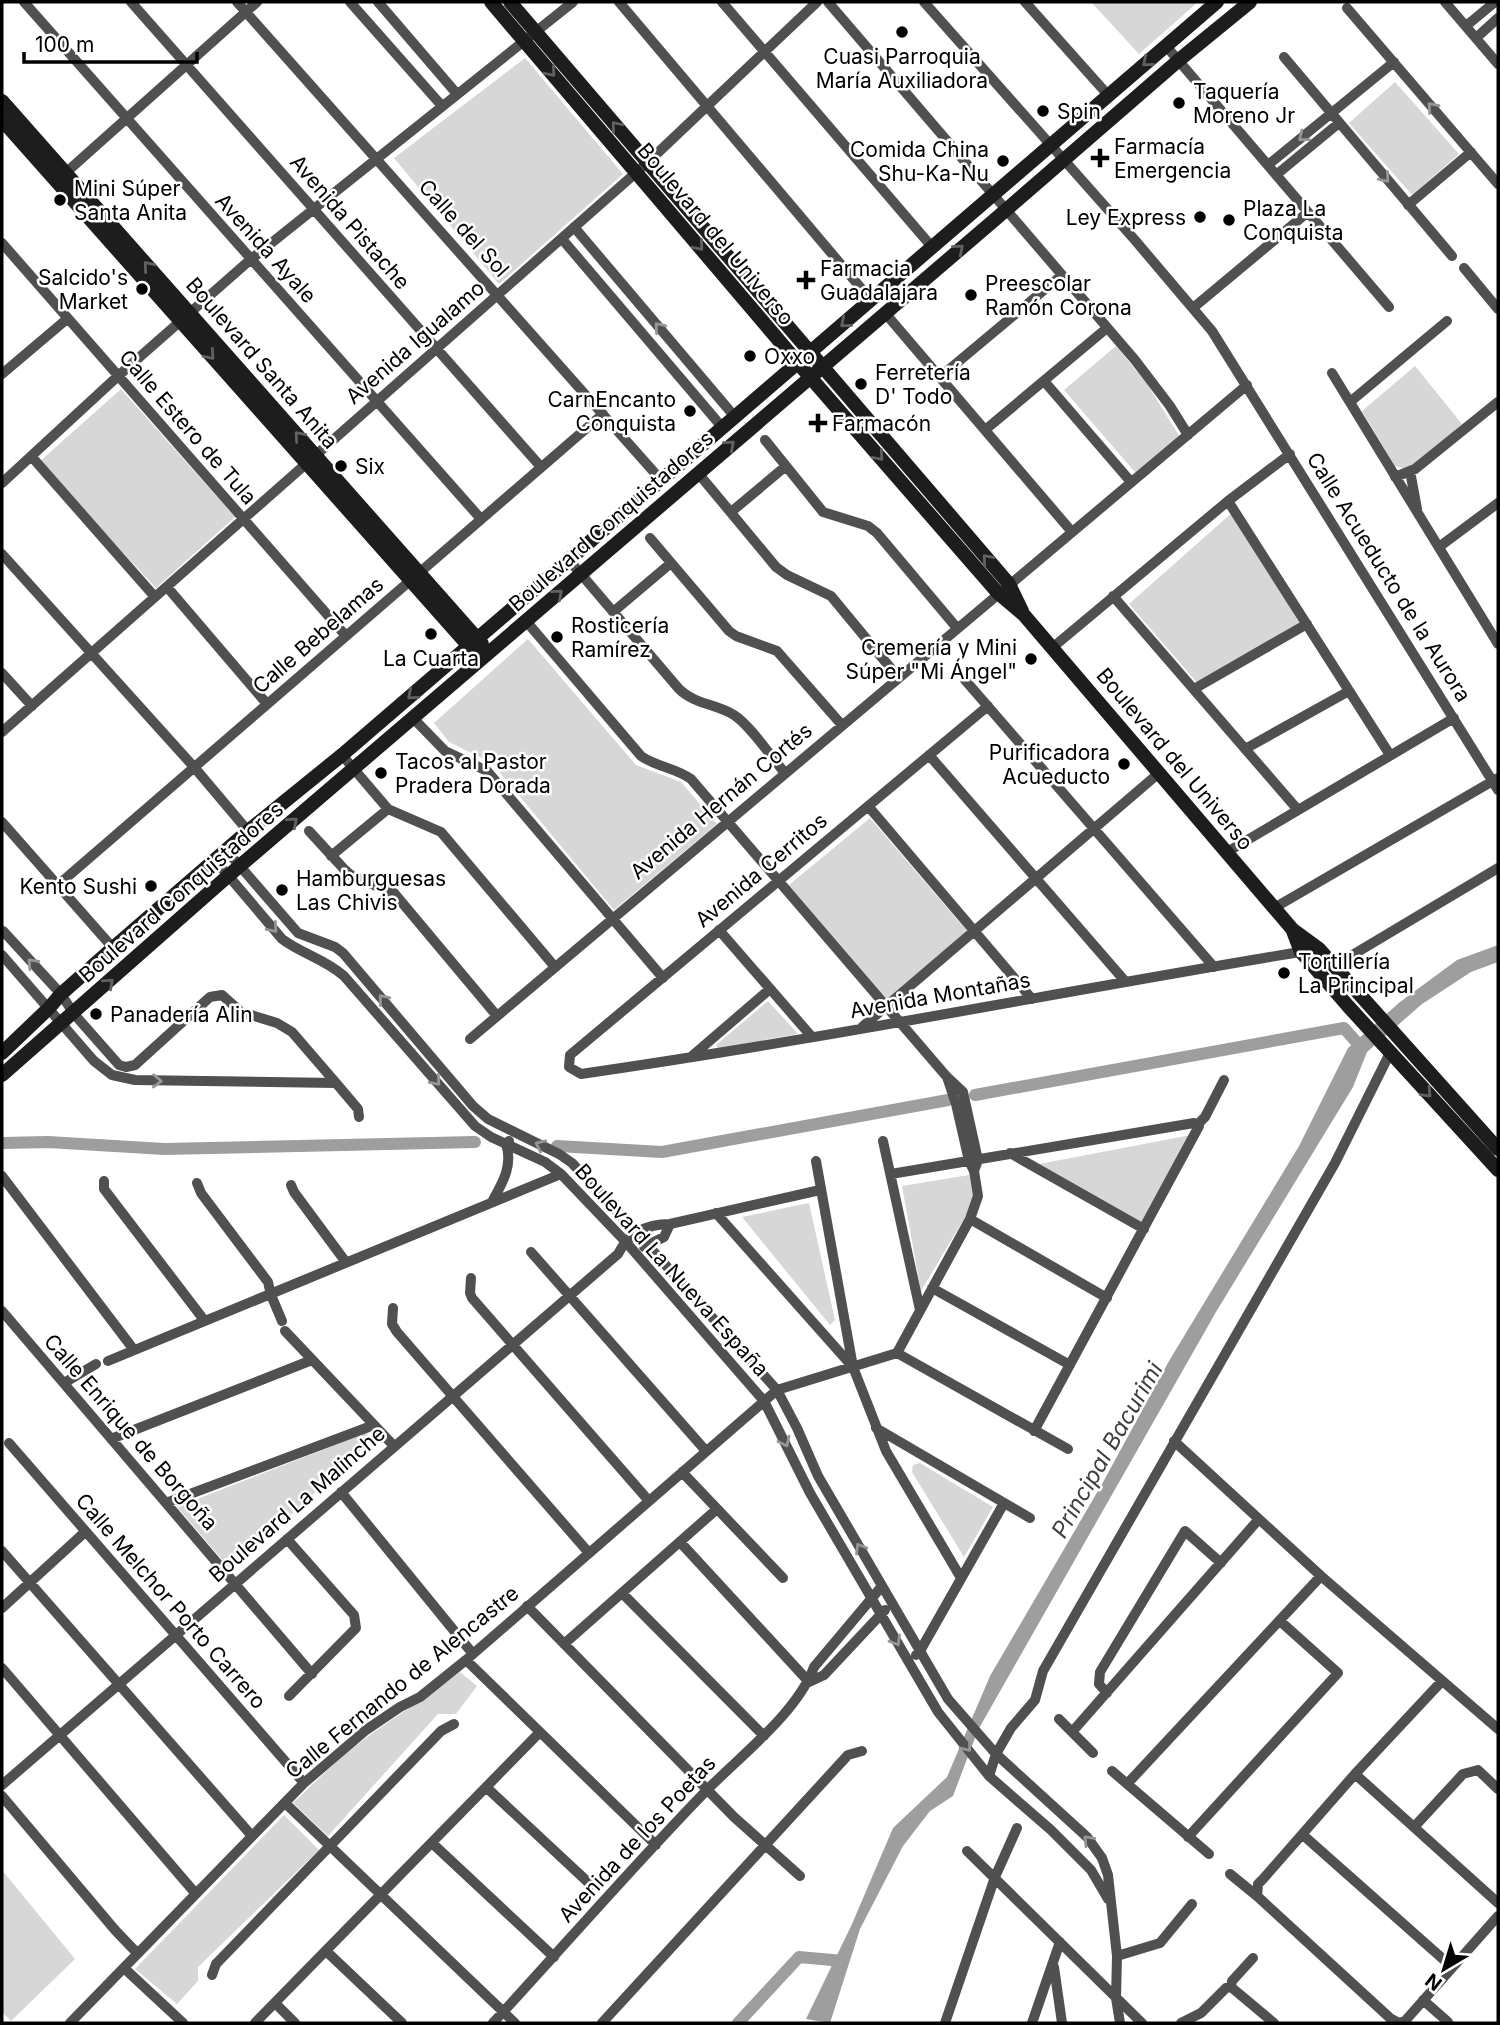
<svg xmlns="http://www.w3.org/2000/svg" width="1500" height="2025" font-family="Inter,sans-serif">
<style>
.green{fill:#d7d7d7}
.water{fill:#9e9e9e}
.lines{fill:none;stroke-linecap:round;stroke-linejoin:round}
.canal{stroke:#9e9e9e;stroke-width:12}
.street{stroke:#505050;stroke-width:10}
.secondary{stroke:#1d1d1d;stroke-width:14}
.oneway{stroke:#616161}
.oneway2{stroke:#969696}
.poi-dot{fill:#000;stroke:#fff;stroke-width:2.5}
.labels{text-anchor:middle;dominant-baseline:central;stroke-width:5;stroke-linejoin:round;paint-order:stroke}
.poi-label{font-size:21px;fill:#000;stroke:#fff;text-anchor:start}
.street-label{font-size:21px;fill:#000;stroke:#fff}
.water-label{font-size:23px;font-style:italic;fill:#3f3f3f;stroke:#fff}
</style>
<rect width="100%" height="100%" fill="#fff"/>
<!-- green -->
<path class="green" d="M1091,2H1198L1139,54Z
M525,58L623,174L499,284L394,158Z
M1395,82L1459,154L1412,195L1349,123Z
M1116,346L1147,384L1183,442L1140,478L1064,390Z
M1415,366L1462,424L1412,471L1395,466L1362,411Z
M121,389L235,517L156,588L39,462Z
M1234,511L1301,626L1200,686L1129,604Z
M528,639L636,765L681,782L717,824L614,910L492,763L449,742L434,723Z
M870,818L967,931L888,1000L789,885Z
M768,1001L798,1034L718,1048L716,1045Z
M1191,1135L1143,1225L1039,1164Z
M969,1175L974,1202L921,1291L902,1186Z
M809,1203L835,1320L830,1325L742,1217Z
M366,1433L373,1439L231,1570L177,1507Z
M920,1463L993,1507L964,1557L912,1472L913,1465Z
M460,1672L477,1686L456,1714H438L328,1836L293,1803C312,1785 330,1767 349,1751C385,1722 424,1700 460,1672Z
M284,1815L319,1850L198,1967V1981L177,2004L135,1969Z
M2,1870L75,1959L11,2021L2,2012Z"/>
<!-- water -->
<path class="water" d="M1498,945V962L1471,972L1422,1004L1367,1052L1353,1087L1216,1312L978,1730L953,1796L930,1811L903,1846L860,1929L830,2023L806,2019L852,1924L893,1828L947,1777L990,1676L1102,1484L1169,1361L1299,1146L1348,1048L1400,1002L1457,960Z"/>
<g class="lines">
<!-- canal -->
<path class="canal" d="M975,1095L1344,1028L1359,1045
M2,1143L48,1142L164,1149L475,1142
M557,1146L662,1152L948,1100
M738,2023L799,1957L843,1961"/>
<!-- street -->
<path class="street" d="M24,2L481,519
M131,2L541,467
M237,2L661,480
M350,2L442,106
M378,2L457,94
M619,2L871,300
M722,2L932,247
M828,2L1135,360L1170,406L1188,435
M924,2L1134,239L1212,331L1498,790
M1025,2L1108,95
M1445,2L1498,64
M1347,8L1498,184
M1466,26L1495,2
M1476,38L1498,18
M1166,46L1389,307
M1284,57L1452,256
M1268,165L1394,62
M1276,175L1339,123
M61,177L257,2
M1408,205L1471,152
M574,227L735,417
M562,239L722,427
M2,243L346,636
M1464,268L1498,309
M1193,308L1308,212
M885,313L1072,532
M1332,373L1498,644
M2,374L67,319
M940,377L1062,275
M1044,381L1131,482
M1350,402L1447,321
M985,430L1107,328
M765,440L823,512L868,526L877,533L957,628
M31,456L155,597
M1410,471L1417,509
M698,473L776,567L787,575L831,596L898,677
M1395,477L1415,469L1498,402
M2,483L118,376L250,260L573,2
M1228,501L1390,755
M731,512L786,466
M650,538L729,631L736,636L777,651L841,724
M1439,547L1498,503
M2,554L194,767L248,831
M569,560L679,689C694,704 716,704 734,715C750,725 772,758 785,773
M167,587L267,704
M1113,596L1298,810
M613,612L671,563
M526,621L641,756C657,767 676,768 691,779L947,1077L963,1092L978,1160L974,1171
M1052,648L1228,501L1290,454
M2,673L32,706
M965,680L1214,967
M1194,689L1307,624
M988,706L570,1055L569,1067L581,1074C824,1039 1064,991 1306,951
M413,718L445,751L487,771L663,978
M2,732L647,163L817,2
M1245,749L1349,691
M342,755L388,809L441,832L555,967
M929,755L1124,980
M868,806L1032,999
M2,822L113,948
M309,831L344,869L352,876L394,893L497,1016
M226,850L298,933L335,947L343,953L473,1106L488,1119L559,1154L572,1163L636,1232L777,1390L797,1428L818,1476L948,1699L996,1754L1087,1837L1102,1858L1108,1875L1117,1956L1116,1998L1120,2023
M1227,852L1454,718
M331,856L388,809
M215,860L282,939C302,954 325,959 344,976L475,1126L491,1137L545,1162L561,1174L625,1241L764,1401L810,1493L938,1712L989,1776L1051,1830L1091,1870L1108,1899
M58,885L603,414
M1274,908L1498,778
M719,930L812,1037
M2,955L94,1061L112,1075L135,1080L336,1083L292,1032L277,1023L241,1012L222,995L210,997L135,1065L126,1067L119,1065L74,1014L61,994L3,931
M1334,966L1498,868
M862,1027L1159,773
M470,1039L1247,385
M692,1056L770,989
M336,1083L358,1109L359,1117
M1197,1125L1205,1117L1224,1080
M883,1141L920,1310
M1010,1153L1144,1229
M816,1161L853,1367L886,1451L961,1578
M891,1174L1194,1123L1199,1126L1034,1431
M2,1176L134,1350
M104,1181V1189L204,1320
M197,1183L201,1193L268,1282L271,1295L282,1321
M291,1185L294,1192L345,1261
M493,1200C503,1182 513,1165 506,1144L509,1141
M716,1213L851,1365
M970,1219L1107,1298
M644,1247L664,1237L670,1224
M531,1252L706,1451
M471,1278L470,1293L472,1298L649,1501
M932,1288L1070,1365
M393,1308L392,1324L397,1332L589,1553
M2,1311L312,1674
M285,1331L394,1446
M897,1353L970,1219L978,1196L974,1171L969,1161L956,1104L947,1077
M897,1353L1068,1449
M108,1361L561,1174
M64,1383L96,1364
M876,1428L1030,1518
M111,1439L312,1360
M1174,1441L1321,1576L1498,1729
M9,1443L304,1783
M682,1472L783,1578
M341,1492L473,1654
M166,1503L374,1425
M287,1539L354,1615L356,1628L289,1696
M680,1542L809,1682
M2,1551L252,1836
M622,1593L764,1736
M527,1606L734,1817L800,1876
M2,1608L85,1532
M564,1644L717,1509
M916,1655L920,1651L1004,1503
M466,1660L656,1845
M2,1668L196,1894
M809,1682L824,1675L885,1610
M1107,1693L1099,1684L1100,1672L1185,1531L1221,1563
M1059,1719L1093,1753
M1072,1732L1259,1519
M1112,1771L1209,1854
M1355,1774L1498,1903
M989,1776L996,1754L1011,1728L1035,1700L1043,1671L1335,1163L1390,1053
M1127,1784L1321,1576
M2,1785L618,1254C629,1232 647,1224 670,1224L820,1190
M486,1787L591,1885
M2,1796L115,1930L137,1953
M285,1803L515,2023
M1415,1826L1463,1774L1478,1770L1498,1789
M1303,1835L1452,1967
M1188,1837L1338,1673L1280,1621
M432,1843L554,1957
M967,1851L1142,2023
M1230,1874L1257,1896L1390,2018L1399,2023L1405,2021L1498,1916
M1257,1896L1258,1884L1263,1879L1355,1774L1442,1681
M326,1951L402,2023
M1117,1956L1160,1943L1192,1904
M1054,1967L1062,2023
M124,1968L183,2023
M212,1975L216,1964L441,1731L454,1724
M1231,1987L1274,2023
M1423,2000L1448,2022
M275,2003L295,2023
M70,2023L304,1783L366,1730L400,1707L420,1697L466,1660L777,1390L897,1353
M255,2023L539,1733
M493,2023C564,1946 633,1866 706,1791C740,1756 797,1713 814,1667L882,1586
M602,2023L848,1755L862,1751
M945,2023L995,1877L1017,1828
M1032,2023L1060,1942
M1181,2023L1201,2013L1226,1988L1231,1987L1232,1981L1253,1958"/>
<!-- secondary -->
<path class="secondary" d="M491,2L810,377L998,593L1024,615L1293,930L1319,949L1498,1149
M510,2L1009,584L1022,611
M2,101L482,644
M2,120L475,653
M1293,931L1301,952L1348,1006L1498,1170
M2,1053L49,1008L61,994L113,948L248,831L342,755L1217,2
M2,1075L228,876L1006,210L1179,60L1250,2"/>
</g>
<!-- one-way arrows -->
<defs><path id="oneway-chevron" d="M-2-3.5L2.5 0L-2 3.5" fill="none" stroke-width="1.6" stroke-linecap="round" stroke-linejoin="round" transform="scale(1.75)"/></defs>
<g class="oneway">
<use href="#oneway-chevron" transform="translate(1147 62) rotate(139)"/>
<use href="#oneway-chevron" transform="translate(551 72) rotate(50)"/>
<use href="#oneway-chevron" transform="translate(616 126) rotate(-130)"/>
<use href="#oneway-chevron" transform="translate(699 246) rotate(50)"/>
<use href="#oneway-chevron" transform="translate(959 249) rotate(-40)"/>
<use href="#oneway-chevron" transform="translate(148 266) rotate(-131)"/>
<use href="#oneway-chevron" transform="translate(845 323) rotate(140)"/>
<use href="#oneway-chevron" transform="translate(210 355) rotate(49)"/>
<use href="#oneway-chevron" transform="translate(299 436) rotate(-131)"/>
<use href="#oneway-chevron" transform="translate(730 445) rotate(-41)"/>
<use href="#oneway-chevron" transform="translate(879 456) rotate(49)"/>
<use href="#oneway-chevron" transform="translate(987 559) rotate(-131)"/>
<use href="#oneway-chevron" transform="translate(558 594) rotate(-41)"/>
<use href="#oneway-chevron" transform="translate(412 695) rotate(139)"/>
<use href="#oneway-chevron" transform="translate(293 822) rotate(-41)"/>
<use href="#oneway-chevron" transform="translate(109 983) rotate(-42)"/>
<use href="#oneway-chevron" transform="translate(1427 1093) rotate(47)"/>
</g>
<g class="oneway2">
<use href="#oneway-chevron" transform="translate(1432 107) rotate(-131)"/>
<use href="#oneway-chevron" transform="translate(1303 137) rotate(141)"/>
<use href="#oneway-chevron" transform="translate(1385 178) rotate(50)"/>
<use href="#oneway-chevron" transform="translate(659 327) rotate(-130)"/>
<use href="#oneway-chevron" transform="translate(273 928) rotate(49)"/>
<use href="#oneway-chevron" transform="translate(32 963) rotate(-133)"/>
<use href="#oneway-chevron" transform="translate(383 999) rotate(-130)"/>
<use href="#oneway-chevron" transform="translate(157 1081) rotate(2)"/>
<use href="#oneway-chevron" transform="translate(436 1081) rotate(49)"/>
<use href="#oneway-chevron" transform="translate(540 1145) rotate(-155)"/>
<use href="#oneway-chevron" transform="translate(785 1442) rotate(64)"/>
<use href="#oneway-chevron" transform="translate(860 1548) rotate(-120)"/>
<use href="#oneway-chevron" transform="translate(896 1641) rotate(59)"/>
<use href="#oneway-chevron" transform="translate(967 1747) rotate(51)"/>
<use href="#oneway-chevron" transform="translate(1088 1840) rotate(-134)"/>
</g>
<!-- markers -->
<g class="poi-dot">
<circle cx="902" cy="32" r="7"/>
<circle cx="1179" cy="103" r="7"/>
<circle cx="1043" cy="111" r="7"/>
<path d="M1096.5 147.5h7v7h7v7h-7v7h-7v-7h-7v-7h7z"/>
<circle cx="1003" cy="161" r="7"/>
<circle cx="60" cy="200" r="7"/>
<circle cx="1200" cy="217" r="7"/>
<circle cx="1229" cy="220" r="7"/>
<path d="M802.5 269.5h7v7h7v7h-7v7h-7v-7h-7v-7h7z"/>
<circle cx="142" cy="289" r="7"/>
<circle cx="971" cy="295" r="7"/>
<circle cx="750" cy="356" r="7"/>
<circle cx="861" cy="384" r="7"/>
<circle cx="690" cy="411" r="7"/>
<path d="M814.5 412.5h7v7h7v7h-7v7h-7v-7h-7v-7h7z"/>
<circle cx="341" cy="466" r="7"/>
<circle cx="431" cy="634" r="7"/>
<circle cx="557" cy="637" r="7"/>
<circle cx="1031" cy="659" r="7"/>
<circle cx="1124" cy="764" r="7"/>
<circle cx="381" cy="773" r="7"/>
<circle cx="151" cy="886" r="7"/>
<circle cx="282" cy="890" r="7"/>
<circle cx="1284" cy="973" r="7"/>
<circle cx="96" cy="1014" r="7"/>
</g>
<g class="labels">
<!-- poi labels -->
<g class="poi-label">
<text x="902" y="56" text-anchor="middle">Cuasi Parroquia<tspan x="902" dy="24">María Auxiliadora</tspan></text>
<text x="1193" y="91">Taquería<tspan x="1193" dy="24">Moreno Jr</tspan></text>
<text x="1057" y="111">Spin</text>
<text x="1114" y="146">Farmacía<tspan x="1114" dy="24">Emergencia</tspan></text>
<text x="989" y="149" text-anchor="end">Comida China<tspan x="989" dy="24">Shu-Ka-Nu</tspan></text>
<text x="74" y="188">Mini Súper<tspan x="74" dy="24">Santa Anita</tspan></text>
<text x="1243" y="208">Plaza La<tspan x="1243" dy="24">Conquista</tspan></text>
<text x="1186" y="217" text-anchor="end">Ley Express</text>
<text x="820" y="268">Farmacia<tspan x="820" dy="24">Guadalajara</tspan></text>
<text x="128" y="277" text-anchor="end">Salcido's<tspan x="128" dy="24">Market</tspan></text>
<text x="985" y="283">Preescolar<tspan x="985" dy="24">Ramón Corona</tspan></text>
<text x="764" y="356">Oxxo</text>
<text x="875" y="372">Ferretería<tspan x="875" dy="24">D' Todo</tspan></text>
<text x="676" y="399" text-anchor="end">CarnEncanto<tspan x="676" dy="24">Conquista</tspan></text>
<text x="832" y="423">Farmacón</text>
<text x="355" y="466">Six</text>
<text x="571" y="625">Rosticería<tspan x="571" dy="24">Ramírez</tspan></text>
<text x="1017" y="647" text-anchor="end">Cremería y Mini<tspan x="1017" dy="24">Súper "Mi Ángel"</tspan></text>
<text x="431" y="658" text-anchor="middle">La Cuarta</text>
<text x="1110" y="752" text-anchor="end">Purificadora<tspan x="1110" dy="24">Acueducto</tspan></text>
<text x="395" y="761">Tacos al Pastor<tspan x="395" dy="24">Pradera Dorada</tspan></text>
<text x="296" y="878">Hamburguesas<tspan x="296" dy="24">Las Chivis</tspan></text>
<text x="137" y="886" text-anchor="end">Kento Sushi</text>
<text x="1298" y="961">Tortillería<tspan x="1298" dy="24">La Principal</tspan></text>
<text x="110" y="1014">Panadería Alin</text>
</g>
<!-- street labels -->
<g class="street-label">
<text transform="translate(350 222) rotate(49)">Avenida Pistache</text>
<text transform="translate(464 228) rotate(48)">Calle del Sol</text>
<text transform="translate(716 234) rotate(50)">Boulevard del Universo</text>
<text transform="translate(266 248) rotate(48)">Avenida Ayale</text>
<text transform="translate(415 342) rotate(-41)">Avenida Igualamo</text>
<text transform="translate(262 363) rotate(49)">Boulevard Santa Anita</text>
<text transform="translate(188 427) rotate(49)">Calle Estero de Tula</text>
<text transform="translate(611 521) rotate(-41)">Boulevard Conquistadores</text>
<text transform="translate(1389 577) rotate(58)">Calle Acueducto de la Aurora</text>
<text transform="translate(318 635) rotate(-41)">Calle Bebelamas</text>
<text transform="translate(1175 759) rotate(50)">Boulevard del Universo</text>
<text transform="translate(721 801) rotate(-40)">Avenida Hernán Cortés</text>
<text transform="translate(761 870) rotate(-40)">Avenida Cerritos</text>
<text transform="translate(181 892) rotate(-41)">Boulevard Conquistadores</text>
<text transform="translate(940 995) rotate(-10)">Avenida Montañas</text>
<text transform="translate(672 1270) rotate(48)">Boulevard La Nueva España</text>
<text transform="translate(131 1432) rotate(49)">Calle Enrique de Borgoña</text>
<text transform="translate(297 1504) rotate(-41)">Boulevard La Malinche</text>
<text transform="translate(171 1601) rotate(49)">Calle Melchor Porto Carrero</text>
<text transform="translate(402 1682) rotate(-39)">Calle Fernando de Alencastre</text>
<text transform="translate(637 1839) rotate(-47)">Avenida de los Poetas</text>
</g>
<!-- water labels -->
<g class="water-label">
<text transform="translate(1107 1450) rotate(-60)">Principal Bacurimi</text>
</g>
</g>
<!-- border -->
<rect width="1500" height="2025" fill="none" stroke="#000000" stroke-width="7"/>
<!-- north arrow -->
<g transform="translate(1444 1969) rotate(218)" stroke="#ffffff" stroke-width="5" paint-order="stroke">
<path d="M0-5L12 26L0 18L-12 26Z" fill="#000000"/>
<text y="-10" font-size="19" font-weight="bold" text-anchor="middle" fill="#000000">N</text>
</g>
<!-- scale -->
<path d="M24 52v10h173v-10" fill="none" stroke="#000000" stroke-width="3.5"/>
<text x="35" y="52" font-size="21" fill="#000000" stroke="#ffffff" stroke-width="5" paint-order="stroke">100 m</text>
</svg>
